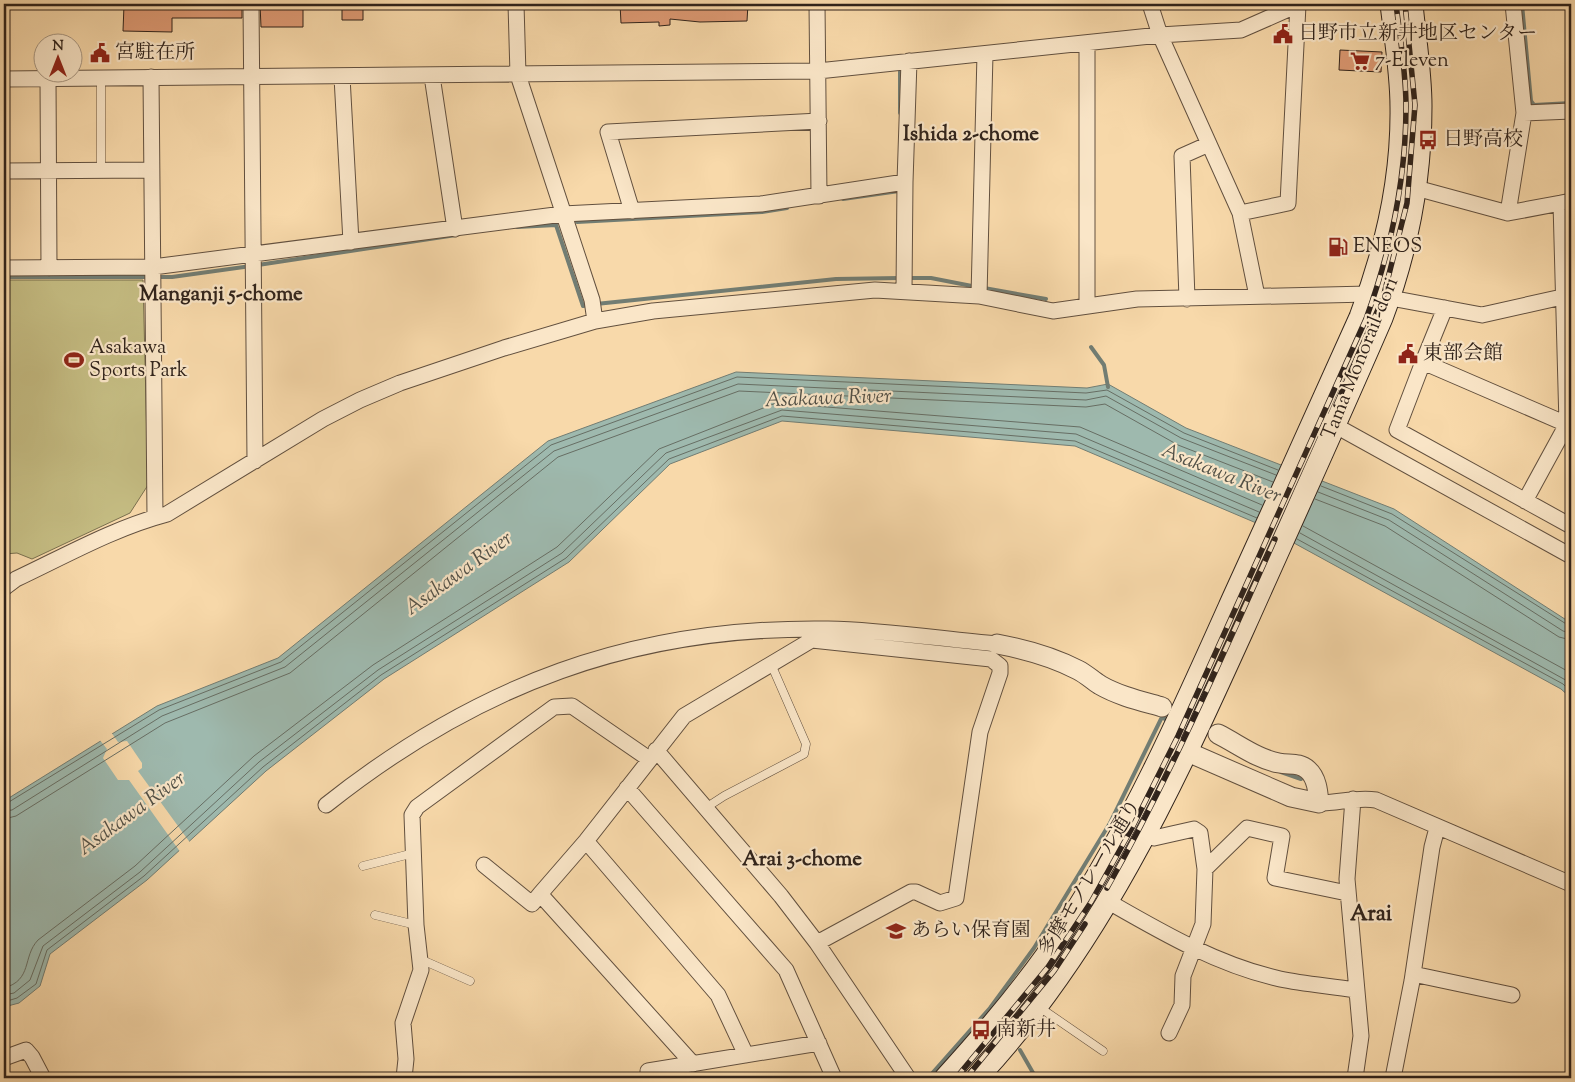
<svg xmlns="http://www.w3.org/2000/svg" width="1575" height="1082" font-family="'Sorts Mill Goudy','Noto Serif JP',serif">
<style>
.green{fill:#c5bd83;stroke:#7a704f}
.water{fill:#9eb9ae;stroke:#727d73}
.pier{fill:#f8d9aa}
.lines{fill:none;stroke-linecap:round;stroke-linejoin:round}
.shore{stroke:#676e64;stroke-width:1}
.stream{stroke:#727d73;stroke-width:4}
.building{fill:#df9b75;stroke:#30231b}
.service-casing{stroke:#62503f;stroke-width:9}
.minor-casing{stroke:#62503f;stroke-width:17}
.tertiary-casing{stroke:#62503f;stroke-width:21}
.secondary-casing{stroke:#30231b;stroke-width:23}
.service{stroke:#fae6c8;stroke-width:8}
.minor{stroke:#fae6c8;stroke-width:15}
.tertiary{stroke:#fae6c8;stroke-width:19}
.secondary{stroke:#fae6c8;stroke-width:21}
.rail-casing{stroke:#30231b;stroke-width:5.5}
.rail{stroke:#fae6c8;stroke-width:4;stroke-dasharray:11;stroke-linecap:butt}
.labels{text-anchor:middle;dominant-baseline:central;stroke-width:4.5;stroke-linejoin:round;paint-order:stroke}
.poi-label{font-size:20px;fill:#30231b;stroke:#fae6c8;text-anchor:start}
.street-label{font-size:20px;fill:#30231b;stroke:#fae6c8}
.neighbourhood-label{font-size:21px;font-weight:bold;fill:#30231b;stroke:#fae6c8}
.water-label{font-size:21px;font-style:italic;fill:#515047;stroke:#fae6c8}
.quarter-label{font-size:22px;font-weight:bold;fill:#30231b;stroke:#fae6c8}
</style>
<rect width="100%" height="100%" fill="#f8d9aa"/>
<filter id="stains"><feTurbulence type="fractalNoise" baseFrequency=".004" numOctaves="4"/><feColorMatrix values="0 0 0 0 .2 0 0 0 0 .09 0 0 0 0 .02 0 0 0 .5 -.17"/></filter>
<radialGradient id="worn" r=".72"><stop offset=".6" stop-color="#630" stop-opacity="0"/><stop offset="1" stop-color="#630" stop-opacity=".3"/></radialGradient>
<!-- green -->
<path class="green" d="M4,280H143L148,485L130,513L32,559L17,553L4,554Z"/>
<!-- water -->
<path class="water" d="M736,372L1087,388L1108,384L1186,428L1394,509L1571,623V698L1561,689L1261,525L1075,446L782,421L670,464L569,562L384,679L266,771L147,880L50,954L40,986L19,1003L4,1007V801L157,706L278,658L548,441Z"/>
<!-- pier -->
<path class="pier" d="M111,732L118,742L127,741L142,763V768L138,771L191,844L181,853L129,780H118L103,758L107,749L99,739Z"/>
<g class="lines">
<!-- shore -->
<path class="shore" d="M1321,486L1392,514L1571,627
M1318,492L1389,520L1563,631L1571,633
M1315,499L1385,526L1559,637L1571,640
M1303,526L1571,673
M1300,533L1571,683
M1297,539L1563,684L1571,692
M4,805L159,710L281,662L551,445L737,377L1086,393L1107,390L1184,433L1278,470
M4,811L12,810L162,716L285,667L554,451L738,384L1086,400L1106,396L1181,438L1276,475
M4,819L16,816L165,723L290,673L558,457L739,391L1086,407L1105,404L1178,445L1273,482
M4,988C33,980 22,957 38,940L135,866L254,756L373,665L557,547L659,449L776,403L1080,427L1262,505
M4,995L14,993L30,980L43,946L140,872L259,762L378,670L562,553L666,453L782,410L1076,434L1259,512
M4,1002L17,998L36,984L47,950L144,876L263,767L381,675L566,558L669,459L782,416L1075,441L1257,518"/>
<!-- stream -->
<path class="stream" d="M1522,4L1531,101L1534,105L1571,103
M1310,6L1314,4
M900,113V71
M843,199L899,191
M577,222L762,212L787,208
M517,227L556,225L583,306L589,305
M258,265L456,235
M4,277H149
M156,277H172L251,266
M907,278H931L977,287
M984,288L1046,299
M596,304L836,279L900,278
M1091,347L1104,365L1108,387
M1281,772L1301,779
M1020,1050L1036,1078
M928,1078L990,1008L1034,948L1110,823L1162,717L1165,719"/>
</g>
<!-- building -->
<path class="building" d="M162,4H242V18H172V32L123,31L124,5Z
M260,4H303V27H261Z
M342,4H363V20H342Z
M620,4H748L747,21L700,22L670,19V25L659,26V22L621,23Z
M1340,50L1382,52L1381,72L1339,70Z"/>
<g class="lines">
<defs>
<path id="service" d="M101,171V77
M704,809L724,796L804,754L806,744L771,664
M363,866L414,853
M375,915L416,925
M420,959L470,981
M1039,1007L1103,1051"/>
<path id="minor" d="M251,4L255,461
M516,4L518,75L592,300L595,321
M817,4L819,196
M1150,4L1160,35L1240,213L1257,296
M1513,4L1524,113L1508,213L1561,203
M432,76L455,229
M151,77L155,517
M342,77L351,242
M4,79L818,71L1160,35L1241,30L1300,4
M48,79L49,268
M1524,113L1571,111
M4,171L151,170
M905,182L909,61
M1416,188L1508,213
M632,211L608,132L819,121
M1240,213L1288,203L1298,5
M4,268L153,267L563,214L761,204L905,182L904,291
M979,296L985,54
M1187,299L1182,156L1209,144
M1087,306V43
M1423,362L1445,308
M1327,421L1571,556
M1571,426L1423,362L1397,430L1571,526
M1525,501L1567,424L1561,203L1571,201
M4,588L16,579C65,556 114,528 167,514L323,419L360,400L400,383L504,348L595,321L653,311L875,290L979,296L1053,311L1137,299L1369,294L1482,315L1571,295
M812,640L991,659L1000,666V673L980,732L956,898L940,903L916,892H911L817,943
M656,750L781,896L817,943L908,1078
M627,788L786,970L834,1078
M1353,799L1347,879L1361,1036L1355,1078
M1319,803C1339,803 1356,797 1376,800L1571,884
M326,805C477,685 633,626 828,629C884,630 941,639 997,644
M1146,834L1154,838L1194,829L1200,833L1205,869L1203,924L1183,976L1182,1005L1169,1033
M586,841L718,995L746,1055
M484,865L532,904L540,894L693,1064
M1205,869L1247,828L1282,836L1275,878L1347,893
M540,894L586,841L684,716L820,635
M1109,902C1163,933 1218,965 1280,979C1304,984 1330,986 1355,990
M1413,974L1512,995
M4,1058L26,1050L32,1057L43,1078
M648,1071L819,1043
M404,1078L406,1059L403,1023L421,970L416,925L412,815L417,807L554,707L572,706L649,759
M1393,1078L1412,981L1432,847L1437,828"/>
<path id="tertiary" d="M997,644C1024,649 1053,657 1078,670C1086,674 1092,680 1100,685C1119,696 1141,701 1162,707
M1167,743L1291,797L1319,803C1318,792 1317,778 1308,770C1299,762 1290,765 1279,763C1257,759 1238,744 1218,734"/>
<path id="secondary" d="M945,1078C988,1031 1030,981 1065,928C1132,825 1182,712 1232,600C1275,506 1318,411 1360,317C1386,249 1402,179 1401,107C1401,73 1395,38 1391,4
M977,1078C1098,949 1172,787 1244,628C1290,525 1337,422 1382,318C1408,249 1421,179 1421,106C1421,72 1415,37 1412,4"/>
</defs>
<!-- service casing -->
<use href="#service" class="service-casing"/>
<!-- minor casing -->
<use href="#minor" class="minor-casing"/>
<!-- tertiary casing -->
<use href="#tertiary" class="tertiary-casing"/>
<!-- secondary casing -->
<use href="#secondary" class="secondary-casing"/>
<!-- service -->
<use href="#service" class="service"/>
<!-- minor -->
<use href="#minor" class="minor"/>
<!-- tertiary -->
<use href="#tertiary" class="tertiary"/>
<!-- secondary -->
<use href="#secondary" class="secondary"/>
<defs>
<path id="rail" d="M1336,405L1383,298L1407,203L1415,105L1405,4
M1107,888C1171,775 1222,657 1275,539
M956,1078L1048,967L1091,902L1132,828L1178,736L1366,319C1391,250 1406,180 1406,106C1406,73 1400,37 1396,4
M966,1078L1054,971L1085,924"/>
</defs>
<!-- rail casing -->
<use href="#rail" class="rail-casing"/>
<!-- rail -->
<use href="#rail" class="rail"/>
</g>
<!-- icons -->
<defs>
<symbol id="civic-bare" viewBox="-9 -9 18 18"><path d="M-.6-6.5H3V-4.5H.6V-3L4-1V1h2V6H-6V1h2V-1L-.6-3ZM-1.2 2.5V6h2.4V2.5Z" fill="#8f2418" stroke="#fae6c8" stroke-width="2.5" paint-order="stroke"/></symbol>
<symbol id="supermarket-bare" viewBox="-9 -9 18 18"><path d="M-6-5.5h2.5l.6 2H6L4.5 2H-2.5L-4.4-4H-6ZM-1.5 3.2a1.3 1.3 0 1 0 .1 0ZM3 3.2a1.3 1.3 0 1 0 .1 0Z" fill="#8f2418" stroke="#fae6c8" stroke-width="2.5" paint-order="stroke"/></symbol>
<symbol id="bus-bare" viewBox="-9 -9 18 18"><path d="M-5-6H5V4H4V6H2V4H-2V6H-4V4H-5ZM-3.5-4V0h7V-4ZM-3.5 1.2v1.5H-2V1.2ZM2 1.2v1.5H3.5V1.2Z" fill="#8f2418" stroke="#fae6c8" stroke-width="2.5" paint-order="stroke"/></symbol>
<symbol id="fuel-bare" viewBox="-9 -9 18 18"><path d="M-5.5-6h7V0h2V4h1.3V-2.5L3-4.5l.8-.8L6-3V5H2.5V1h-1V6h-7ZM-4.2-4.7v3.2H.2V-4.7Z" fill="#8f2418" stroke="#fae6c8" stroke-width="2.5" paint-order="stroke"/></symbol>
<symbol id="stadium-bare" viewBox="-9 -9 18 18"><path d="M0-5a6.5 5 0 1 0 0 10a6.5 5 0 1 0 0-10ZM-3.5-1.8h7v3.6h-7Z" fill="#8f2418" stroke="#fae6c8" stroke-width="2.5" paint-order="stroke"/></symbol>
<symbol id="school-bare" viewBox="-9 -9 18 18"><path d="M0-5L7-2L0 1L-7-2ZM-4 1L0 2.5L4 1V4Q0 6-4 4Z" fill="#8f2418" stroke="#fae6c8" stroke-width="2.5" paint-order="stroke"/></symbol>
</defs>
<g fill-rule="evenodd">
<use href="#civic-bare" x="1269" y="20" width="28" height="28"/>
<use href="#civic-bare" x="86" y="39" width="28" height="28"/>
<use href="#supermarket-bare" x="1346" y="47" width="28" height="28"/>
<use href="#bus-bare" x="1414" y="126" width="28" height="28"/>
<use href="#fuel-bare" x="1324" y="233" width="28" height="28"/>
<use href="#civic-bare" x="1394" y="340" width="28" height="28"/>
<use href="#stadium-bare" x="60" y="346" width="28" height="28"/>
<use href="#school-bare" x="882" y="917" width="28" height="28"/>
<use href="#bus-bare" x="967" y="1016" width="28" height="28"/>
</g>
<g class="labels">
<!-- poi labels -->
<g class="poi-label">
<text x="1298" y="34">日野市立新井地区センター</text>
<text x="115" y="53">宮駐在所</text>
<text x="1375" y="61">7-Eleven</text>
<text x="1443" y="140">日野高校</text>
<text x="1353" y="247">ENEOS</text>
<text x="89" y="348">Asakawa<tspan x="89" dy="23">Sports Park</tspan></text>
<text x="1423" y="354">東部会館</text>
<text x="911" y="931">あらい保育園</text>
<text x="996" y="1030">南新井</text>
</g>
<!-- street labels -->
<g class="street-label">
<text transform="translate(1361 359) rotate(-68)">Tama Monorail-dori</text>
<text transform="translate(1091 878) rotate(-59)">多摩モノレール通り</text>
</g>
<!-- neighbourhood labels -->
<g class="neighbourhood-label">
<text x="971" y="135">Ishida 2-chome</text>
<text x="221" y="295">Manganji 5-chome</text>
<text x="802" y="860">Arai 3-chome</text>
</g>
<!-- water labels -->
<g class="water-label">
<text transform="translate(828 399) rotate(-2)">Asakawa River</text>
<text transform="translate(1221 474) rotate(22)">Asakawa River</text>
<text transform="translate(459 574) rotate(-36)">Asakawa River</text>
<text transform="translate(132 814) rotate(-36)">Asakawa River</text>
</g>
<!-- quarter labels -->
<g class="quarter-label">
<text x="1371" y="915">Arai</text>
</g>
</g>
<!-- margin -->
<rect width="1575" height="1082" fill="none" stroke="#f8d9aa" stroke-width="20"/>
<rect x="5" y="5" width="1565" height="1072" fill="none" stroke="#30231b" stroke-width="2.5"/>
<rect x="10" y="10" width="1555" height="1062" fill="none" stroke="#30231b"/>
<!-- north arrow -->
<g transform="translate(58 58)"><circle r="24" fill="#fae6c8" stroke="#a99883"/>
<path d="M0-4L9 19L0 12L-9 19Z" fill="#8f2418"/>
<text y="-8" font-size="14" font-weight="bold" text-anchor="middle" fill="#30231b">N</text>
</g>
<rect width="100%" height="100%" filter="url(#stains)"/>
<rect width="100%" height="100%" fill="url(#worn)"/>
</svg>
